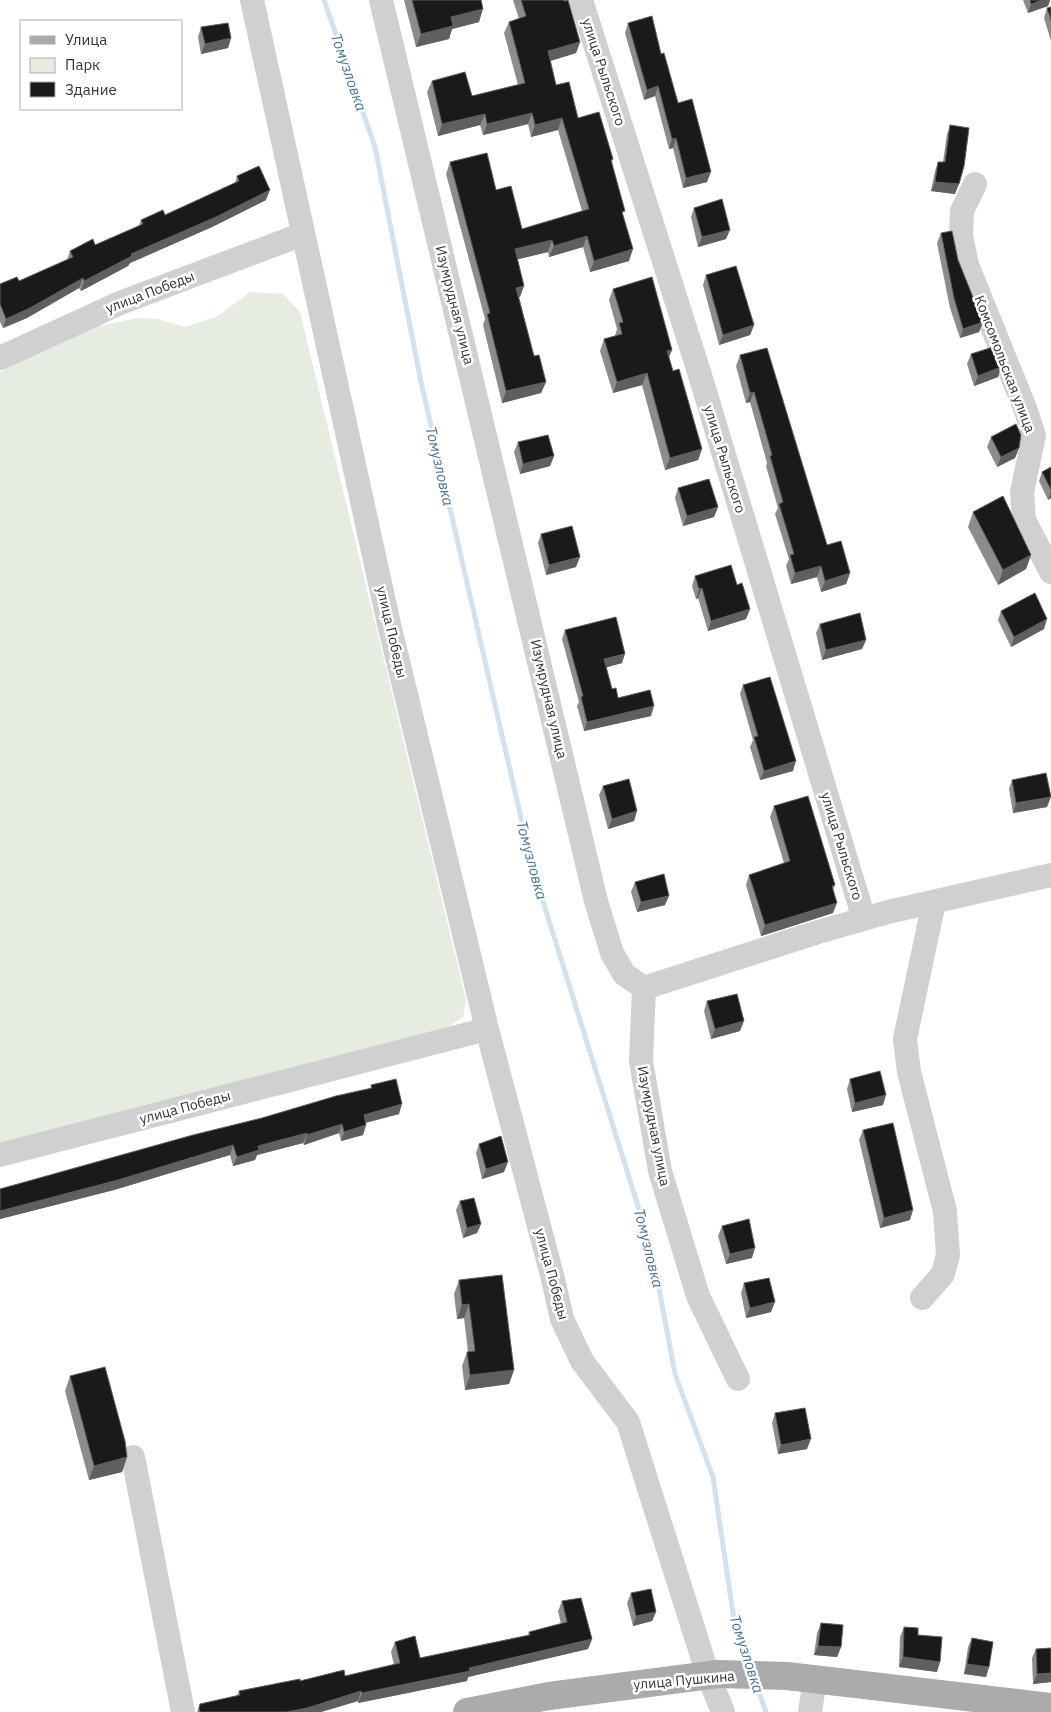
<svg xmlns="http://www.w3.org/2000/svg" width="1051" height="1712" font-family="'IBM Plex Sans',sans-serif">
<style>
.green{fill:#e6ecdf}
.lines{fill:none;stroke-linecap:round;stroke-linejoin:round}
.stream{stroke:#cfe2ee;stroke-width:5}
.minor{stroke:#d0d0d0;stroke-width:24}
.major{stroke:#ababab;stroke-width:28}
.wall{fill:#8c8c8c}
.shaded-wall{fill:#5f5f5f}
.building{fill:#1a1a1a;stroke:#5f5f5f}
.labels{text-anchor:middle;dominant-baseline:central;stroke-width:5;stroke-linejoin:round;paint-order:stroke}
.street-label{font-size:14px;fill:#333;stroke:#fff}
.water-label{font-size:15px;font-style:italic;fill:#3f7597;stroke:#fff}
</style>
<rect width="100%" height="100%" fill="#fff"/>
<!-- green -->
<path class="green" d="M250,292L283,294L300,312L466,1000L463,1017L448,1027L0,1143V372L80,330L137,318L157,319L185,327L218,316Z"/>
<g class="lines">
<!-- stream -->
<path class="stream" d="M324,0L375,147L421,382L532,866L652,1251L675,1374L713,1477L735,1627L749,1667
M756,1684L766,1712"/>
<!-- minor -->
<path class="minor" d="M252,0L389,624L487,1029L553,1279L562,1319L582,1361L628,1422L708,1675L723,1712
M381,0L596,901L612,953L624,974L644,988L641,1061L660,1171L698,1296L738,1379
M581,0L699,372L864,919
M975,184L962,211L961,235L967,265L1025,408L1034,435L1022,492L1024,520L1051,572
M0,358L120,303L303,234
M644,988L818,932L888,912L1051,875
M0,1155L487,1029
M922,1298L943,1274L948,1255L945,1211L909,1072L905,1039L934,902
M133,1457L183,1712
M810,1712L815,1679"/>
<!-- major -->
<path class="major" d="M467,1712L549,1696L718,1674L787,1676L1051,1707"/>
</g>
<!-- wall -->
<path class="wall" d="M404,0H481L479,22L452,29L449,39L416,47Z
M513,0H564L580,42L576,53L550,61L556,85L578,118L613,159L612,162L623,216L629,261L590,272L583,247L549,257L548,252L518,259L520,297H519L534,356L546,382L541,393L502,403L483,325L485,319L446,174L450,162L496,190L522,229L582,211L558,130L531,137L528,124L483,135L480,125L438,136L427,92L432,81L472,96L518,85L504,33L509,22L519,19Z
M1023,0H1050L1048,6L1028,13Z
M1051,7V41L1044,18L1047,8Z
M628,23L661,54L707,182L683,188L673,148L669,149L655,96L644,100L625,33Z
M201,27L231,38L228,48L201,54L198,37Z
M950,125L955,194L931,191L935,171L938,162H943L947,134Z
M237,176L266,200L212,227L130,263L128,266L81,291L79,288L27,318L3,328L0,322V284L19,281L67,260L70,251L95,245L139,226L141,220L165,215L235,183Z
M694,208L726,239L698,247L691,217Z
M941,233L958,260L983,322L979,332L960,338L950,308L937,243Z
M706,275L754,325L750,335L719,345L703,285Z
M613,289L672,350L669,357L673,371L702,449L698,460L665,470L642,385L613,393L600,351L604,339L615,336L617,329L609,300Z
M971,354L1001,367L998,377L974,386L967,364Z
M740,355L827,545L850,573L846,584L821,592L817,577L791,584L786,566L789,559L775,514L778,508L766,466L767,463L750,402L746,403L736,366Z
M991,437L1019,448L1015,458L997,467L987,447Z
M518,442L554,456L550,466L520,474L514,452Z
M1051,467V498L1048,500L1039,481L1042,472Z
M678,488L718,507L714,517L683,526L675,498Z
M973,512L1031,555L1026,569L998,585L968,527Z
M541,534L576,567L546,575L538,543Z
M695,576L737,585L750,609L746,619L708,631L698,598L696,599L692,586Z
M1001,611L1044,629L1011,647L998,620Z
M820,624L866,640L862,649L822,660L816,633Z
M565,630L622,663L606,667L612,689L618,698L651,716L584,731L577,706L579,702L562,639Z
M743,685L793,771L760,780L750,747L753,740L740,694Z
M1012,780L1047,807L1013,813L1009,789Z
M603,786L637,811L634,821L608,829L599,795Z
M774,806L835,885L833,890V913L761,936L746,885L749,875L784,863L770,817Z
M635,882L665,905L637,912L631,892Z
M707,1001L740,1031L711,1039L704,1011Z
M850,1079L883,1105L852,1112L847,1089Z
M371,1085L399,1114L366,1123V1125L363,1135L341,1141L339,1133L304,1145L303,1143L257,1155L255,1160L233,1166L230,1155L114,1190L0,1219V1189L370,1089Z
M863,1130L910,1220L880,1228L859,1140Z
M479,1144L504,1172L482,1179L476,1153Z
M460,1201L481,1224L477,1233L463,1238L456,1210Z
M722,1226L752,1258L726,1264L718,1236Z
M459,1280L514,1370L509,1384L465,1390L462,1366L467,1352H468L464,1318L457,1319L454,1294Z
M744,1283L771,1312L746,1318L741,1293Z
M70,1376L127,1457L122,1472L89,1480L65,1391Z
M775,1413L807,1449L778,1454L772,1423Z
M631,1593L656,1612L652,1621L633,1626L627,1603Z
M562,1601L592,1639L588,1649L468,1677L467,1681L358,1703V1701L321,1712H197L200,1704L237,1696L239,1691L300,1681L345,1676L394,1665L391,1652L395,1642L420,1658L528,1635L529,1632L561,1624L558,1611Z
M821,1623L841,1647L837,1657L814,1655L817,1633Z
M904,1627L918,1635L937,1672L899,1667L900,1637Z
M972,1638L989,1667L986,1677L964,1674L968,1647Z
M1051,1648V1682L1033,1684L1032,1658L1036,1649Z"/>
<!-- shaded-wall -->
<path class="shaded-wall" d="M1043,0H1050L1048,6L1028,13L1031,4Z
M483,9L479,22L452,29L449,39L416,47L421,34L451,17Z
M231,38L228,48L201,54L205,44Z
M580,42L576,53L544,63L548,51Z
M658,86L655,96L644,100L647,90Z
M532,113L528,124L483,135L487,124Z
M485,114L480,125L438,136L442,124Z
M562,118L558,130L531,137L535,125Z
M676,138L673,148L669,149L672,139Z
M711,172L707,182L683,188L686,178Z
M935,182L959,184L955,194L931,191Z
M270,190L266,200L212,227L130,263L128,266L81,291L84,281L131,254Z
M730,230L726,239L698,247L702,237Z
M587,236L583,247L549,257L554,246Z
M552,240L548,252L511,261L515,249Z
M633,249L629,261L590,272L594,261Z
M83,278L79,288L27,318L3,328L6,319Z
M524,286L520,297L512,299L516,288Z
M983,322L979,332L960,338L963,329Z
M754,325L750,335L719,345L723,335Z
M672,350L667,361V351Z
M1001,367L998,377L974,386L978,376Z
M647,373L642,385L613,393L617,382Z
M546,382L541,393L502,403L506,391Z
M754,392L750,402L746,403L750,393Z
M1019,448L1015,458L997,467L1001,457Z
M702,449L698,460L665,470L670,458Z
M554,456L550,466L520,474L523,464Z
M1051,491V498L1048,500Z
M718,507L714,517L683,526L687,516Z
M1031,555L1026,569L998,585L1003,570Z
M580,557L576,567L546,575L549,565Z
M821,566L817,577L791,584L795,573Z
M850,573L846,584L821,592L825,581Z
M702,588L698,598L696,599L699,589Z
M750,609L746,619L708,631L711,621Z
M1047,619L1044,629L1011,647L1014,637Z
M866,640L862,649L822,660L826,650Z
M625,654L622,663L601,669L604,659Z
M654,706L651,716L584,731L587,722Z
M796,761L793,771L760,780L764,771Z
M1051,797L1047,807L1013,813L1016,803Z
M637,811L634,821L608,829L612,819Z
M669,896L665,905L637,912L641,902Z
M837,903L833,913L761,936L765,925Z
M744,1021L740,1031L711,1039L715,1029Z
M886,1095L883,1105L852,1112L855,1103Z
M402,1104L399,1114L360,1124L364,1115Z
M342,1124L339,1133L304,1145L307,1135Z
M366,1125L363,1135L341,1141L344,1132Z
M307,1133L303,1143L257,1155L255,1160L233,1166L237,1157L258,1146Z
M233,1145L230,1155L114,1190L0,1219V1211Z
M508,1162L504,1172L482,1179L486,1169Z
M913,1210L910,1220L880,1228L884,1218Z
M481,1224L477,1233L463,1238L467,1228Z
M755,1248L752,1258L726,1264L730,1254Z
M775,1302L771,1312L746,1318L750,1308Z
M469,1304L464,1318L457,1319L462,1305Z
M514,1370L509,1384L465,1390L470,1375Z
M811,1439L807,1449L778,1454L781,1445Z
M127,1457L122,1472L89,1480L94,1466Z
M656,1612L652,1621L633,1626L636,1616Z
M592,1639L588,1649L468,1677L467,1681L358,1703L362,1693Z
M818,1646L841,1647L837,1657L814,1655Z
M903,1657L940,1662L937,1672L899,1667Z
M967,1664L989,1667L986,1677L964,1674Z
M1051,1673V1682L1033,1684L1037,1674Z
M361,1691L358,1701L321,1712H286Z"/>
<!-- building -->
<path class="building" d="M412,0H481L483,9L451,17L453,26L421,34Z
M521,0H564V1L568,0L580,42L548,51L556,85L569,82L578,118L599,112L613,159L611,160L625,211L622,212L633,249L594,261L587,236L554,246L552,240L515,249L524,286L516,288L534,356L539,355L546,382L506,391L487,314L490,313L450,162L487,153L496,190L511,186L522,229L589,209L562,118L535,125L532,113L487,124L485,114L442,124L432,81L465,72L472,96L525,83L509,22L526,16Z
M1030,0H1043L1031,4Z
M1051,7V20L1047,8Z
M652,16L661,54L664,53L678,103L692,99L711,172L686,178L676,138L672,139L658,86L647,90L628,23Z
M228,23L231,38L205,44L201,27Z
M950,125L969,128L964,166L959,184L935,182L938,162H945Z
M259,166L270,190L216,217L131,254L132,256L84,281L83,278L30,308L6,319L0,304V284L17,277L19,281L73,257L70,251L93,239L95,245L143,224L141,220L163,210L165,215L239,181L237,176Z
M722,199L730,230L702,237L694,208Z
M952,231L958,260L983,322L963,329L954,298L941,233Z
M736,266L754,325L723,335L706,275Z
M652,277L672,350L667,351L673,371L679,369L702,449L670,458L647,373L617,382L604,339L622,334L619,323L623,322L613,289Z
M993,347L1001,367L978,376L971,354Z
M767,348L827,545L841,541L850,573L825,581L821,566L795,573L790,555L794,554L779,504L783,502L770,456L772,455L754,392L750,393L740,355Z
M1016,424L1021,435L1019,448L1001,457L991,437Z
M548,435L554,456L523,464L518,442Z
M1051,467V490L1042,472Z
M709,479L718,507L687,516L678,488Z
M1003,496L1031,555L1003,570L973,512Z
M572,526L580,557L549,565L541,534Z
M731,565L737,585L742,583L750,609L711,621L702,588L699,589L695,576Z
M1035,593L1047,619L1014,637L1001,611Z
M860,613L866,640L826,650L820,624Z
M616,617L625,654L604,659L612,689L616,688L618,698L650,690L654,706L587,722L581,697L583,696L565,630Z
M770,677L796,761L764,771L754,737L758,736L743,685Z
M1046,773L1051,797L1016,803L1012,780Z
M629,779L637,811L612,819L603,786Z
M808,796L835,885L832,886L837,903L765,925L749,875L790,861L774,806Z
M664,874L669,896L641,902L635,882Z
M737,994L744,1021L715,1029L707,1001Z
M880,1071L886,1095L855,1103L850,1079Z
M396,1079L402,1104L364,1115L366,1125L344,1132L342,1124L307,1135V1133L258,1146L259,1150L237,1157L233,1145L118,1180L0,1211V1189L193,1135L262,1118L336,1096L372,1088L371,1085Z
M893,1123L913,1210L884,1218L863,1130Z
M501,1136L508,1162L486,1169L479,1144Z
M474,1198L481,1224L467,1228L460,1201Z
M749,1219L755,1248L730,1254L722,1226Z
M502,1275L514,1370L470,1375L467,1352L475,1351L469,1304L462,1305L459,1280Z
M769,1278L775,1302L750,1308L744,1283Z
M105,1367L125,1441L127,1457L94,1466L70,1376Z
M805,1408L811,1439L781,1445L775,1413Z
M651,1589L656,1612L636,1616L631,1593Z
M581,1598L592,1639L469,1668L470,1671L362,1693L361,1691L307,1708L286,1712H200L199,1708L200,1704L240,1695L239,1691L300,1679V1681L344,1670L345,1676L400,1663L395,1642L415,1636L420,1658L530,1635L529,1632L567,1622L562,1601Z
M821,1623L843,1625L841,1647L818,1646Z
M904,1627L918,1628V1635L942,1637L940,1662L903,1657Z
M972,1638L993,1642L989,1667L967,1664Z
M1051,1648V1673L1037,1674L1036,1649Z"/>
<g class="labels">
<!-- street labels -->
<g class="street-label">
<text transform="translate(604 72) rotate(72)">улица Рыльского</text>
<text transform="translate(150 292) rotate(-21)">улица Победы</text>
<text transform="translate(455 305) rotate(76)">Изумрудная улица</text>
<text transform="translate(1005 364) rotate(69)">Комсомольская улица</text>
<text transform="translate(725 459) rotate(73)">улица Рыльского</text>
<text transform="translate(392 632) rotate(77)">улица Победы</text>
<text transform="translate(549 699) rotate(77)">Изумрудная улица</text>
<text transform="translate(842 846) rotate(73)">улица Рыльского</text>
<text transform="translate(185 1107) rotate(-15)">улица Победы</text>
<text transform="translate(654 1126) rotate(79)">Изумрудная улица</text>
<text transform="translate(552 1274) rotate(75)">улица Победы</text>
<text transform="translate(684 1680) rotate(-5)">улица Пушкина</text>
</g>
<!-- water labels -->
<g class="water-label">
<text transform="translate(349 72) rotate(71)">Томузловка</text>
<text transform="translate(440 466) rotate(77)">Томузловка</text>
<text transform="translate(532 860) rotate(75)">Томузловка</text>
<text transform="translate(649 1248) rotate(76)">Томузловка</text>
<text transform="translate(747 1654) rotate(72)">Томузловка</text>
</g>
</g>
<!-- legend -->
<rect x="20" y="20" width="162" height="90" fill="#ffffff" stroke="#adadad"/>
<rect x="30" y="36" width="25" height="8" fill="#ababab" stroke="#adadad"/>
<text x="65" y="45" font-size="15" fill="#333333">Улица</text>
<rect x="30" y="58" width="25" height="15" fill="#e6ecdf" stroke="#adadad"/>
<text x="65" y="70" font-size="15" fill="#333333">Парк</text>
<rect x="30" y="82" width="25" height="15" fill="#1a1a1a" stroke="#adadad"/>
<text x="65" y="95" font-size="15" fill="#333333">Здание</text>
</svg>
